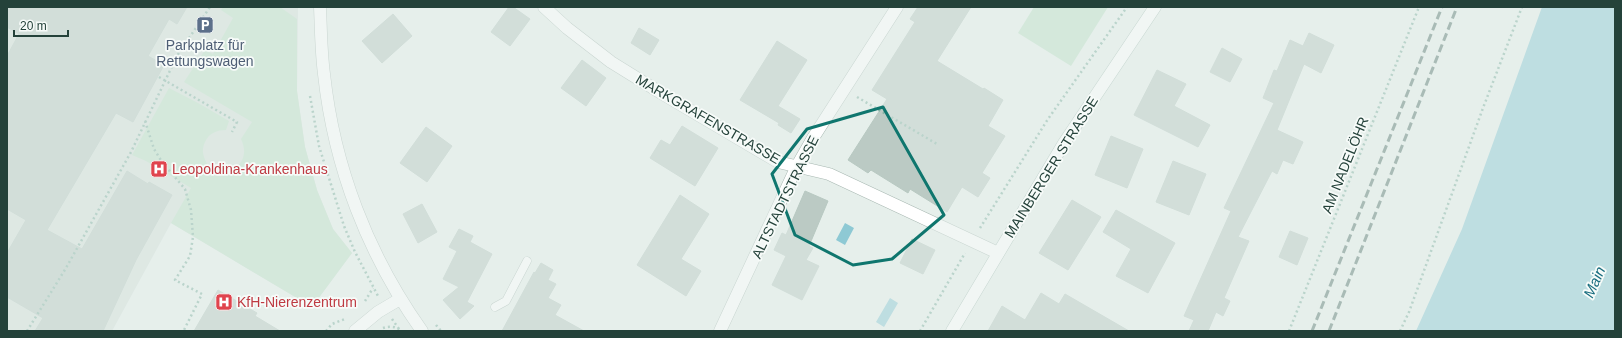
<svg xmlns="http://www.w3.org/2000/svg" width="1622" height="338" font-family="Arial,sans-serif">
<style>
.built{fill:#d4dfda}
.green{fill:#bfe0c8}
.water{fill:#8ec9d4}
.building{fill:#bbcac4;stroke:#b8c9c2}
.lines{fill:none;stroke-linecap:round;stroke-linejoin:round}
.service-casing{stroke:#a8b8b2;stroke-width:9}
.minor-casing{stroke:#a8b8b2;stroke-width:13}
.secondary-casing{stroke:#a4bbb3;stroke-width:13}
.path{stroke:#86b3a5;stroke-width:2.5;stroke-dasharray:2 3;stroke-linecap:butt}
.service{stroke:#fff;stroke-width:8}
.minor{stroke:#fff;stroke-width:12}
.secondary{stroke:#fff;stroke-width:12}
.rail{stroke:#5f7d75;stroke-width:3;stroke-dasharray:8 4;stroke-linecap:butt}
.marked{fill:none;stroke:#0f766e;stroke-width:3;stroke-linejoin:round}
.labels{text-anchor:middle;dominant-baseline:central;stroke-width:3.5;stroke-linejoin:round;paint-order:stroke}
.service-label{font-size:14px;fill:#4e5e75;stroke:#f7fbf9}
.street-label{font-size:14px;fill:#24423a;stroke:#f7fbf9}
.health-label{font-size:14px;fill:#be3a42;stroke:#f7fbf9;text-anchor:start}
.water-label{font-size:15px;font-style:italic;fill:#1c6f80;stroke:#f7fbf9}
</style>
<rect width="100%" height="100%" fill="#e6efeb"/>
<!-- built -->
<path class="built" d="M7,7H298L297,91L305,147L317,190L333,229L352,253L312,307L171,223L112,331H7Z"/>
<!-- green -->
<path class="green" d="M223,7H280L297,19V91L305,147L317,190L333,229L352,253L312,307L171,223L191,188L146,161L132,155L169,88L198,103L229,121L226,130C217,130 209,133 205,142C203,146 202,152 204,157C212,185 256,170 241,139L252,122L184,82L205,50L213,54L233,18L221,10Z
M1034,7H1108L1071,66L1018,33Z"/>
<!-- water -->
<path class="water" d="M1542,7H1615V331H1416L1462,229Z
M845,223L854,228L845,245L836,240Z
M890,298L898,303L884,327L876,322Z"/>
<!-- building -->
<path class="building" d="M7,7H187L177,24L169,19L148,56L164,65L133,122L116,113L47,230L82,249L127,171L148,184L149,182L172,195L136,260L103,331H35L43,318L7,297V253L26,220L7,209V56L19,34L7,27Z
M509,7H513L530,19L510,46L491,32Z
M918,7H971L937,61L983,89L984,88L1003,100L988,126L1005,136L982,173L990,178L978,197L962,187L947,212L910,189L908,193L871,170L868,173L848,160L887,99L872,90L915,22L910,19Z
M393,14L412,36L382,63L362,41Z
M639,28L659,40L650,55L631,43Z
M1309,33L1334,45L1321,73L1304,64L1277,130L1303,142L1293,164L1283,160L1277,174L1272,171L1238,237L1249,241L1224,298L1230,301L1223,316L1216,312L1208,331H1189L1194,320L1184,316L1231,211L1224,208L1274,103L1263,98L1274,70L1277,71L1290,40L1303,46Z
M777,41L807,60L778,106L800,119L791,133L778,125L779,123L740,100Z
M1222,48L1242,59L1230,82L1210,72Z
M582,60L606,78L586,106L561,88Z
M1157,70L1186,84L1174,106L1210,125L1198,147L1134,115Z
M682,126L718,148L695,186L650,158L661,140L670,145Z
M426,127L452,146L427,182L400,163Z
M1111,136L1143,149L1127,188L1095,175Z
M1173,161L1206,174L1189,215L1156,202Z
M805,191L828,201L809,246L813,248L806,260L819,266L802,300L772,285L786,256L774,250L782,233L786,235Z
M680,195L709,214L681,259L701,271L686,296L637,265Z
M1072,200L1101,217L1068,270L1039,253Z
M422,204L437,232L418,243L403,214Z
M1116,210L1175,243L1148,293L1116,276L1131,249L1103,232Z
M459,229L473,236L470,242L492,254L467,302L474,306L460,319L443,300L459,287L443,279L457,251L449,247Z
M1290,231L1308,238L1297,265L1279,257Z
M912,239L935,250L923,274L900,263Z
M541,263L553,270L548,280L556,284L548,298L561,305L555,315L584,331H502L534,272L535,273Z
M218,290L257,313L255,316L280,331H194Z
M1041,293L1059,304L1065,294L1129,331H988L1002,306L1025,320Z"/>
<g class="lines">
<defs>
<path id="service" d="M495,307L506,301L527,261"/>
<path id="minor" d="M320,7C321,29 321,51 324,74C334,167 368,255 422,331
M544,7L567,28L611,62L661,93L778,162L829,174L998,253
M355,331L378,312L400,299
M720,331L797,166L813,138L897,7"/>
<path id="secondary" d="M952,331L1064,143L1155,7"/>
</defs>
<!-- service casing -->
<use href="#service" class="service-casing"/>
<!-- minor casing -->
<use href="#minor" class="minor-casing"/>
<!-- secondary casing -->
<use href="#secondary" class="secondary-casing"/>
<!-- path -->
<path class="path" d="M159,77L237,122L232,132
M310,96L319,146L344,226L355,252L378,296
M857,97L937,144
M145,121L154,149L162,162L185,189L191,210L193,237L190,256L175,280L202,294L184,330L186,331
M980,228L1048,119L1127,7
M365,301L373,288
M392,319L399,329
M436,325L441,331
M383,328C389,326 397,326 401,331
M27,331L66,268L131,152L177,56L210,7
M326,331L332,324L345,319
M920,331L965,253
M1289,331L1419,7
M1400,331L1409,312L1483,108L1522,7"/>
<!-- service -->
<use href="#service" class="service"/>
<!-- minor -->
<use href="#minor" class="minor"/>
<!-- secondary -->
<use href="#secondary" class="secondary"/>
<!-- rail -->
<path class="rail" d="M1312,331L1442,7
M1329,331L1457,7"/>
</g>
<!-- marked area -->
<path d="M0 0H1622V338H0ZM883,107L944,215L892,259L853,265L795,235L772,174L807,129Z" fill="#e6efeb" fill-opacity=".55" fill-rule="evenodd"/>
<path class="marked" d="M883,107L944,215L892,259L853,265L795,235L772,174L807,129Z"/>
<!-- icons -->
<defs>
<symbol id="parking-square" viewBox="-11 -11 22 22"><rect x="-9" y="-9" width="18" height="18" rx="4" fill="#5c6f8a" stroke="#f7fbf9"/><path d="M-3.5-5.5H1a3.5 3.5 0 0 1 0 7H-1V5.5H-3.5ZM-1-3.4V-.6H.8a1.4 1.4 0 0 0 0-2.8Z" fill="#fff"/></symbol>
<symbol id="hospital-square" viewBox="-11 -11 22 22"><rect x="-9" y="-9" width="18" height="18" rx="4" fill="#e0444e" stroke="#f7fbf9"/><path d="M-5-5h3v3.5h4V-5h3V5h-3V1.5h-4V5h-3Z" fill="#fff"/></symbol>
</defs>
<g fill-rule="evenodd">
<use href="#parking-square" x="195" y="15" width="20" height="20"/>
<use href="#hospital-square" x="149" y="159" width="20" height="20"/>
<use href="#hospital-square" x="214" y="292" width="20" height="20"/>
</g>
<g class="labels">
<!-- service labels -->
<g class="service-label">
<text x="205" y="45">Parkplatz für<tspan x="205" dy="16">Rettungswagen</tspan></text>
</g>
<!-- street labels -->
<g class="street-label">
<text transform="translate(708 119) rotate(30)">MARKGRAFENSTRASSE</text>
<text transform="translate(1345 165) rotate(-68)">AM NADELÖHR</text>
<text transform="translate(1051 167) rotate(-58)">MAINBERGER STRASSE</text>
<text transform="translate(785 197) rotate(-64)">ALTSTADTSTRASSE</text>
</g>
<!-- health labels -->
<g class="health-label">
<text x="172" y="169">Leopoldina-Krankenhaus</text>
<text x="237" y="302">KfH-Nierenzentrum</text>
</g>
<!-- water labels -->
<g class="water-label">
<text transform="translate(1594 282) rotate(-66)">Main</text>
</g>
</g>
<!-- border -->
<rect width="1622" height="338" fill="none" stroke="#24423a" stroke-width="16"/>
<!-- scale -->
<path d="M14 30v6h54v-6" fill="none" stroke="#24423a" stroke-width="2"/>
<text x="20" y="30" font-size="12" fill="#24423a" stroke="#f7fbf9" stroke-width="3" paint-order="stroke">20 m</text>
</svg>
